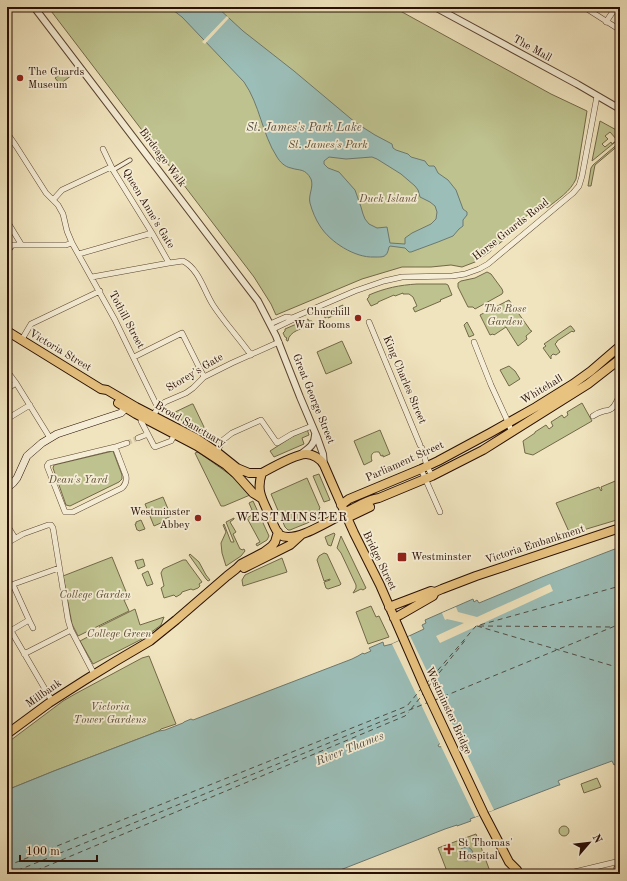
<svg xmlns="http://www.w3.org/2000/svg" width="627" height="881" font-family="'Old Standard TT',serif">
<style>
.green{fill:#bec28e;stroke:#736849;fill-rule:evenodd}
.water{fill:#9bbeb8;stroke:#6d7870;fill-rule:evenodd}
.pier{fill:#f0e4be}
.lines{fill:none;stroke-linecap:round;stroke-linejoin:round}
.ferry{stroke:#504c43;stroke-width:1;stroke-dasharray:5 4;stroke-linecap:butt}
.minor-tunnel{stroke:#d2c4a2;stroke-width:5;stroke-dasharray:5 2.5;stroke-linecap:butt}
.pedestrian-casing{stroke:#5a4432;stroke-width:5}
.minor-casing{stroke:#5a4432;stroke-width:6}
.tertiary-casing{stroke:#5a4432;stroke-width:8}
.secondary-casing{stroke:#280e04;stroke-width:8}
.primary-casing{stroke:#280e04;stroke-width:10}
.pedestrian{stroke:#f5edd5;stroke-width:3.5}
.minor{stroke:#f5edd5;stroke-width:5}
.tertiary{stroke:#f5edd5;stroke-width:6}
.secondary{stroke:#f5edd5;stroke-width:7}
.primary{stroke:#e8c27f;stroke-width:8}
.poi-dot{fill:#8f2418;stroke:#f5edd5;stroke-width:1.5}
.labels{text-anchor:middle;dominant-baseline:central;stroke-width:3.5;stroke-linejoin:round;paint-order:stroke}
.street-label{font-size:11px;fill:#280e04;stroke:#f5edd5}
.poi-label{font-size:11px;fill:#280e04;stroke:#f5edd5;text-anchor:start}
.park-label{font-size:11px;font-style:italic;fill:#5c4d34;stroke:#f5edd5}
.water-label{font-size:12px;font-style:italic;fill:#504c43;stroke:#f5edd5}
.quarter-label{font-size:13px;letter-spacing:1px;fill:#280e04;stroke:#f5edd5}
</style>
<rect width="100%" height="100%" fill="#f0e4be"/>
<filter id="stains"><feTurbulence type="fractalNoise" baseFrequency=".005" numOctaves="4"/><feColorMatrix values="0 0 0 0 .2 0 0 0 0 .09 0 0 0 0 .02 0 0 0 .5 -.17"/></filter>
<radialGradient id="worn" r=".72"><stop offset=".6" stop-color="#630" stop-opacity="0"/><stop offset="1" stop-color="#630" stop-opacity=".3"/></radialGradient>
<!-- green -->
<path class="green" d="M48,7H393L551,94L587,111L576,179C570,192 558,199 547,208L542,203L535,209V210L532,213L531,212L523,219V220L516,226V230L495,247L494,246L491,251L484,256L475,262L462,267L451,265L431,267H402L362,279L276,315L271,304L254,277Z
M67,69L72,75L60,84L55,78Z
M600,121L620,132V138L592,161ZM610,132L617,140L612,144L611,142L605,147L602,144L608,139L605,136Z
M620,142V144L595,165L591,186H588L591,168L593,165Z
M487,272L491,274L502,289L503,292L502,294L475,309L473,307H468L458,287V283L461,281L475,278Z
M417,284H446L448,285L452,295L440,300L441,301L415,312L413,308L417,306L413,297L409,294H403V293L395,296L394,295L378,302V303L371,306L367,299L369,297V295C385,288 400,285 417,284Z
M509,300L531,331H532L526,336L527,339L518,346L506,327L494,335L493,334L490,335L480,315Z
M343,305L345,311L328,318V316L325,318L324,315L326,314V312Z
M308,319L309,321H312V323L310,324V325C302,329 289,331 288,341H287L286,339L287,338L285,337L283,333L285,331V329Z
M467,322L474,335L469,337L464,325Z
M570,326H571L575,331L573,332L572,331L557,341V342L555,344L560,352L556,355L553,354L551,356V359L543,348L546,346L544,344Z
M342,341L352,363L326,374L317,352Z
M509,366L515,371L520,379L509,386L500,370Z
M582,403L592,421L533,455L525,453L523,441L535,433V432L546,425L549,429L553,426L551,422L562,415L564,418L568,415L567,412Z
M192,404H193L204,427L202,431H199L172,414L173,413Z
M307,429L309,435L302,438L304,444L274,457L270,451L295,435Z
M380,430L390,454L383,457V455L381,456L379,452C372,451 370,455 372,461L364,465L354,441Z
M113,451L122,475V479L119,482L70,506L66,505L53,468L54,465Z
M198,452L232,476L241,484L250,495L224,506H221L195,453Z
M319,474L330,500L324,502L313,476Z
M307,478L320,508L319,509L322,517L290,530H288L285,527L271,494Z
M620,479V519L570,534L556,503L599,487L601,491L602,490L601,487Z
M163,497L171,516L163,520V522L154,526L145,504Z
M253,501L269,536L267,540L257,546L256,544L260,542L247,518L252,515L250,511L252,510L249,503Z
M234,518V519L230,522L236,532L233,534L240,549H241L242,550L244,549L245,551L241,556L226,566L222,553L221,543L226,532L223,525L224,524L231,542H234L226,522Z
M141,520L145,529L139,531L138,530H137L135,524H136V522Z
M334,533L335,534L331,546L328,545L325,537Z
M341,536L366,588L363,590L361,589L353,593L356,588V585L341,553L337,548Z
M324,553L327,554L341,584L340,585L328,589L326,588L324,582L330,580V579L324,581L317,560L319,556Z
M190,554L199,562L206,575L210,580L208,581L206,579L189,555Z
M112,557L129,599L124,600L129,611L78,636L72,624L63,576Z
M282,558L287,572L243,586L242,580L245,575Z
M143,559L145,566L138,569L135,561Z
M183,560H186L188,563L202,582L199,584L200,586L198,588L193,590L191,589L182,592L181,594L176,597L174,595L164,598L161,588L164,586L161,573L163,569Z
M148,571L153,584L147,586L142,574Z
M371,606L376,617L379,616L389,637L368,644L356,612Z
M135,609L140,625L164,617L161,625L142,639L93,664L80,641L101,630L99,627Z
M149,656L176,724L161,729L159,731L54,771L7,790V743L63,701L75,694L142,658Z
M597,778L601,787L584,793L581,784Z
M559 831a5 5 0 1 1 10 0a5 5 0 1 1-10 0Z
M476,834L491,874H448L438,848Z"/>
<!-- water -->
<path class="water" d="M169,7H217L243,31L294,71L356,123L375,135L392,144L393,148L396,150L408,154L411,157L425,161L427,164L429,166H434L435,167L438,173L448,180L456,190L463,209L467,212V215L463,220V226L459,229L453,236L438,242L411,252H409L405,248L390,246L389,247C387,258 383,257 374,257C355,258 330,242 320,226C316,220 312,211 310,203C308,195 314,187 311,179C305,168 300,171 291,168C285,167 280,162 277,157C262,134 260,105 244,82L182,17ZM329,157L346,159L372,157L377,159L401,174L415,186L418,190L420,197L430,202L435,206L437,212L436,219L431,224L412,233L405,238V244L390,243L387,227L377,228L369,224L365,219L363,214L361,207L355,190L339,172L328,168L324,164V161Z
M620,547V762L614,765L612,761L560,780L558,781L560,785H559L470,819L471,821L457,826V825L445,829L330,874H7V790L54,771L159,731L165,730L183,723L184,722L191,719L193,720L352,659L358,656L363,653L364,654L371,651L369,648L383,642L384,646L392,644L424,629L422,625L426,623L425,620L473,599L474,602L477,600L479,603L542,577ZM459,735L460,736V738L440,747L438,746L439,744Z
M459 854a7 7 0 1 1 14 0a7 7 0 1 1-14 0Z"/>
<!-- pier -->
<path class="pier" d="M227,16L229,18L205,44L202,42Z
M550,584L553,591L440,643L436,636L464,623L447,619L445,620L442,613L456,607L458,612L477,617Z
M410,636L494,810L475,817L392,644Z"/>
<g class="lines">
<!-- ferry -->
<path class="ferry" d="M477,626L620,668
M479,626L612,627
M615,627H620
M426,684L476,626L620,586
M428,687L467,638
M435,700L620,624
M411,709L424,693
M7,866L407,706L421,689
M9,874L429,702
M28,874L405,716L409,712"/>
<!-- minor-tunnel -->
<path class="minor-tunnel" d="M127,443L138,438"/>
<defs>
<path id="pedestrian" d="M113,170L130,160
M7,253L13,245
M616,868L617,874"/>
<path id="minor" d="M584,7L620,30
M606,22L616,7
M7,133L16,146L46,193L58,205L63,214L67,231L72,243L115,320L158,408
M103,149L113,170L152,233L169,263L183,261C199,269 204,291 213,305C224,322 239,338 251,355
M53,200L62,190L111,167
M7,221L21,244
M7,245H66L72,243
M79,254L152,233
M92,277L169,263
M369,322L420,445
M270,324L286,317L292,318
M273,329L292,320V318L355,291L384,281L402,277L452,276L465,274L479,269L488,264L573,193L579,186L582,176L597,96
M21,341L31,324L100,291
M474,342L491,385L508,422L512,433
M134,357L182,333L204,377
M7,371L16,383L50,438
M7,389L16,383
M593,416C596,414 600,412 604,411C608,410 608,411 611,409C616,406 616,400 620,396
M142,417L141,421L154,446L155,447L171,441L175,434
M152,417L158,408L165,402L186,393L193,388L204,377L232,363L279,342
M7,419L30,405
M138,438L148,434
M115,447L126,476C127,481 126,484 122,488L73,512H65L47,466L49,463L115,447L127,443
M422,448L427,466L432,476
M217,452L223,440L232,433L261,420L277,443L292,434L312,426
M421,469L440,512
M7,525L15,538
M7,543L23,534L48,525H51L53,528L68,620L71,630L94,674
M29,620L33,628
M7,624L52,701
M7,633L29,620L14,587L13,585L14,584L59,568
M24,654L71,630
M566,874L620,861"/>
<path id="tertiary" d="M34,7L258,301L276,336L300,397L317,437L323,454L324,465
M435,7L577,84L620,109
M301,454C308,449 315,445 315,435"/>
<path id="secondary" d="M7,488L13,483L17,478L27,456L42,443L57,434L121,413L123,411L128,403"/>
<path id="primary" d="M7,331L101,389L107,390L136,407L196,438L217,452L237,468L249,473H262
M118,403L136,414L197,446L226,465L236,474L253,493L261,498
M341,505L349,499L421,469L438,461L490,433L536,407L573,384L591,371L620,346
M347,518L370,507
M244,568L290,545L301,535
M389,607L431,591L435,592
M394,618L400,615L433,596L435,592L442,589L476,576L620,528
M7,734L49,703L85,680L116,661L150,641L176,620L227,576L236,569L241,564L264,552L272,546L275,542L278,532
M519,874L517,870L509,862L484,814L424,686L380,585L354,533C344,511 334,488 324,465C321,459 313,454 306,454C296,454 271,468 262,473C256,490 262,499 269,514C272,520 275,531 280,535C300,547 355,501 379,498L432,476L483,450L588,384L620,359"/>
</defs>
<!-- pedestrian casing -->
<use href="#pedestrian" class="pedestrian-casing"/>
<!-- minor casing -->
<use href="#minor" class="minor-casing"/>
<!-- tertiary casing -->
<use href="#tertiary" class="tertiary-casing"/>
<!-- secondary casing -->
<use href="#secondary" class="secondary-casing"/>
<!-- primary casing -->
<use href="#primary" class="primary-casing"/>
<!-- pedestrian -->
<use href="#pedestrian" class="pedestrian"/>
<!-- minor -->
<use href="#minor" class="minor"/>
<!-- tertiary -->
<use href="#tertiary" class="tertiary"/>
<!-- secondary -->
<use href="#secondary" class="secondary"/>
<!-- primary -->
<use href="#primary" class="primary"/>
</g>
<!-- markers -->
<g class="poi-dot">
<circle cx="20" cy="78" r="4"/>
<circle cx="358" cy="318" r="4"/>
<circle cx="198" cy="518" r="4"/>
<rect x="397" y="552" width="10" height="10" rx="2"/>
<path d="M447 843h4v4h4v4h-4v4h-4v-4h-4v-4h4z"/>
</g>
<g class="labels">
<!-- street labels -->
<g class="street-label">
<text transform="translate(532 49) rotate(29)">The Mall</text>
<text transform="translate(162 158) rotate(53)">Birdcage Walk</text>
<text transform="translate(148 209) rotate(59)">Queen Anne's Gate</text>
<text transform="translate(511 230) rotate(-38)">Horse Guards Road</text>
<text transform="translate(126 320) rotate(62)">Tothill Street</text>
<text transform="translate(60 351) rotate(31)">Victoria Street</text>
<text transform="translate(195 373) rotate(-31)">Storey's Gate</text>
<text transform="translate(404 380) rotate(67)">King Charles Street</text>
<text transform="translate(542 390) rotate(-31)">Whitehall</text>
<text transform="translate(313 399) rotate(68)">Great George Street</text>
<text transform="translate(190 425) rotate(30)">Broad Sanctuary</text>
<text transform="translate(405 462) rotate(-24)">Parliament Street</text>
<text transform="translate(535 545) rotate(-18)">Victoria Embankment</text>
<text transform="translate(379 561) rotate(64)">Bridge Street</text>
<text transform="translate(44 694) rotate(-35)">Millbank</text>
<text transform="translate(448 711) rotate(65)">Westminster Bridge</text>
</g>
<!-- poi labels -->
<g class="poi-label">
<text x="28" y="72">The Guards<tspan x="28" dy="13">Museum</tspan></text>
<text x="350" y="312" text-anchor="end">Churchill<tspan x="350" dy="13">War Rooms</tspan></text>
<text x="190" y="512" text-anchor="end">Westminster<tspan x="190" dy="13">Abbey</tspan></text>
<text x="411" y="557">Westminster</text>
<text x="458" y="843">St Thomas'<tspan x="458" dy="13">Hospital</tspan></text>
</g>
<!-- park labels -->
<g class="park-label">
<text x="328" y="145">St. James's Park</text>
<text x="388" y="199">Duck Island</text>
<text x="505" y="309">The Rose<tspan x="505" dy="13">Garden</tspan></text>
<text x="78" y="480">Dean's Yard</text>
<text x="95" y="595">College Garden</text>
<text x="119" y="634">College Green</text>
<text x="110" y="707">Victoria<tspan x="110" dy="13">Tower Gardens</tspan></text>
</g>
<!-- water labels -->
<g class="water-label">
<text x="304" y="128">St. James's Park Lake</text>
<text transform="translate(350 749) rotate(-22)">River Thames</text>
</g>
<!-- quarter labels -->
<g class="quarter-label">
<text x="292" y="517">WESTMINSTER</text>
</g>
</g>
<!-- margin -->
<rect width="627" height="881" fill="none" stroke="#f0e4be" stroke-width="24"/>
<rect x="8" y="8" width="611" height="865" fill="none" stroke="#280e04" stroke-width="2"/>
<rect x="12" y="12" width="603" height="857" fill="none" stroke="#280e04"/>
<!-- north arrow -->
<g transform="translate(589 843) rotate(62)" stroke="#f5edd5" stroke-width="3" paint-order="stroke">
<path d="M0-3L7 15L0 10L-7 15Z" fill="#280e04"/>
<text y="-6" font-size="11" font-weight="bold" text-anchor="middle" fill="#280e04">N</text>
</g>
<!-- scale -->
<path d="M20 855v6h77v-6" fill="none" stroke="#280e04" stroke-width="2"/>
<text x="26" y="855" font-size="12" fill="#280e04" stroke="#f5edd5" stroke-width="3" paint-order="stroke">100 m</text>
<rect width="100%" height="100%" filter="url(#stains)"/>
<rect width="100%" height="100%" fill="url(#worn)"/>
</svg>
